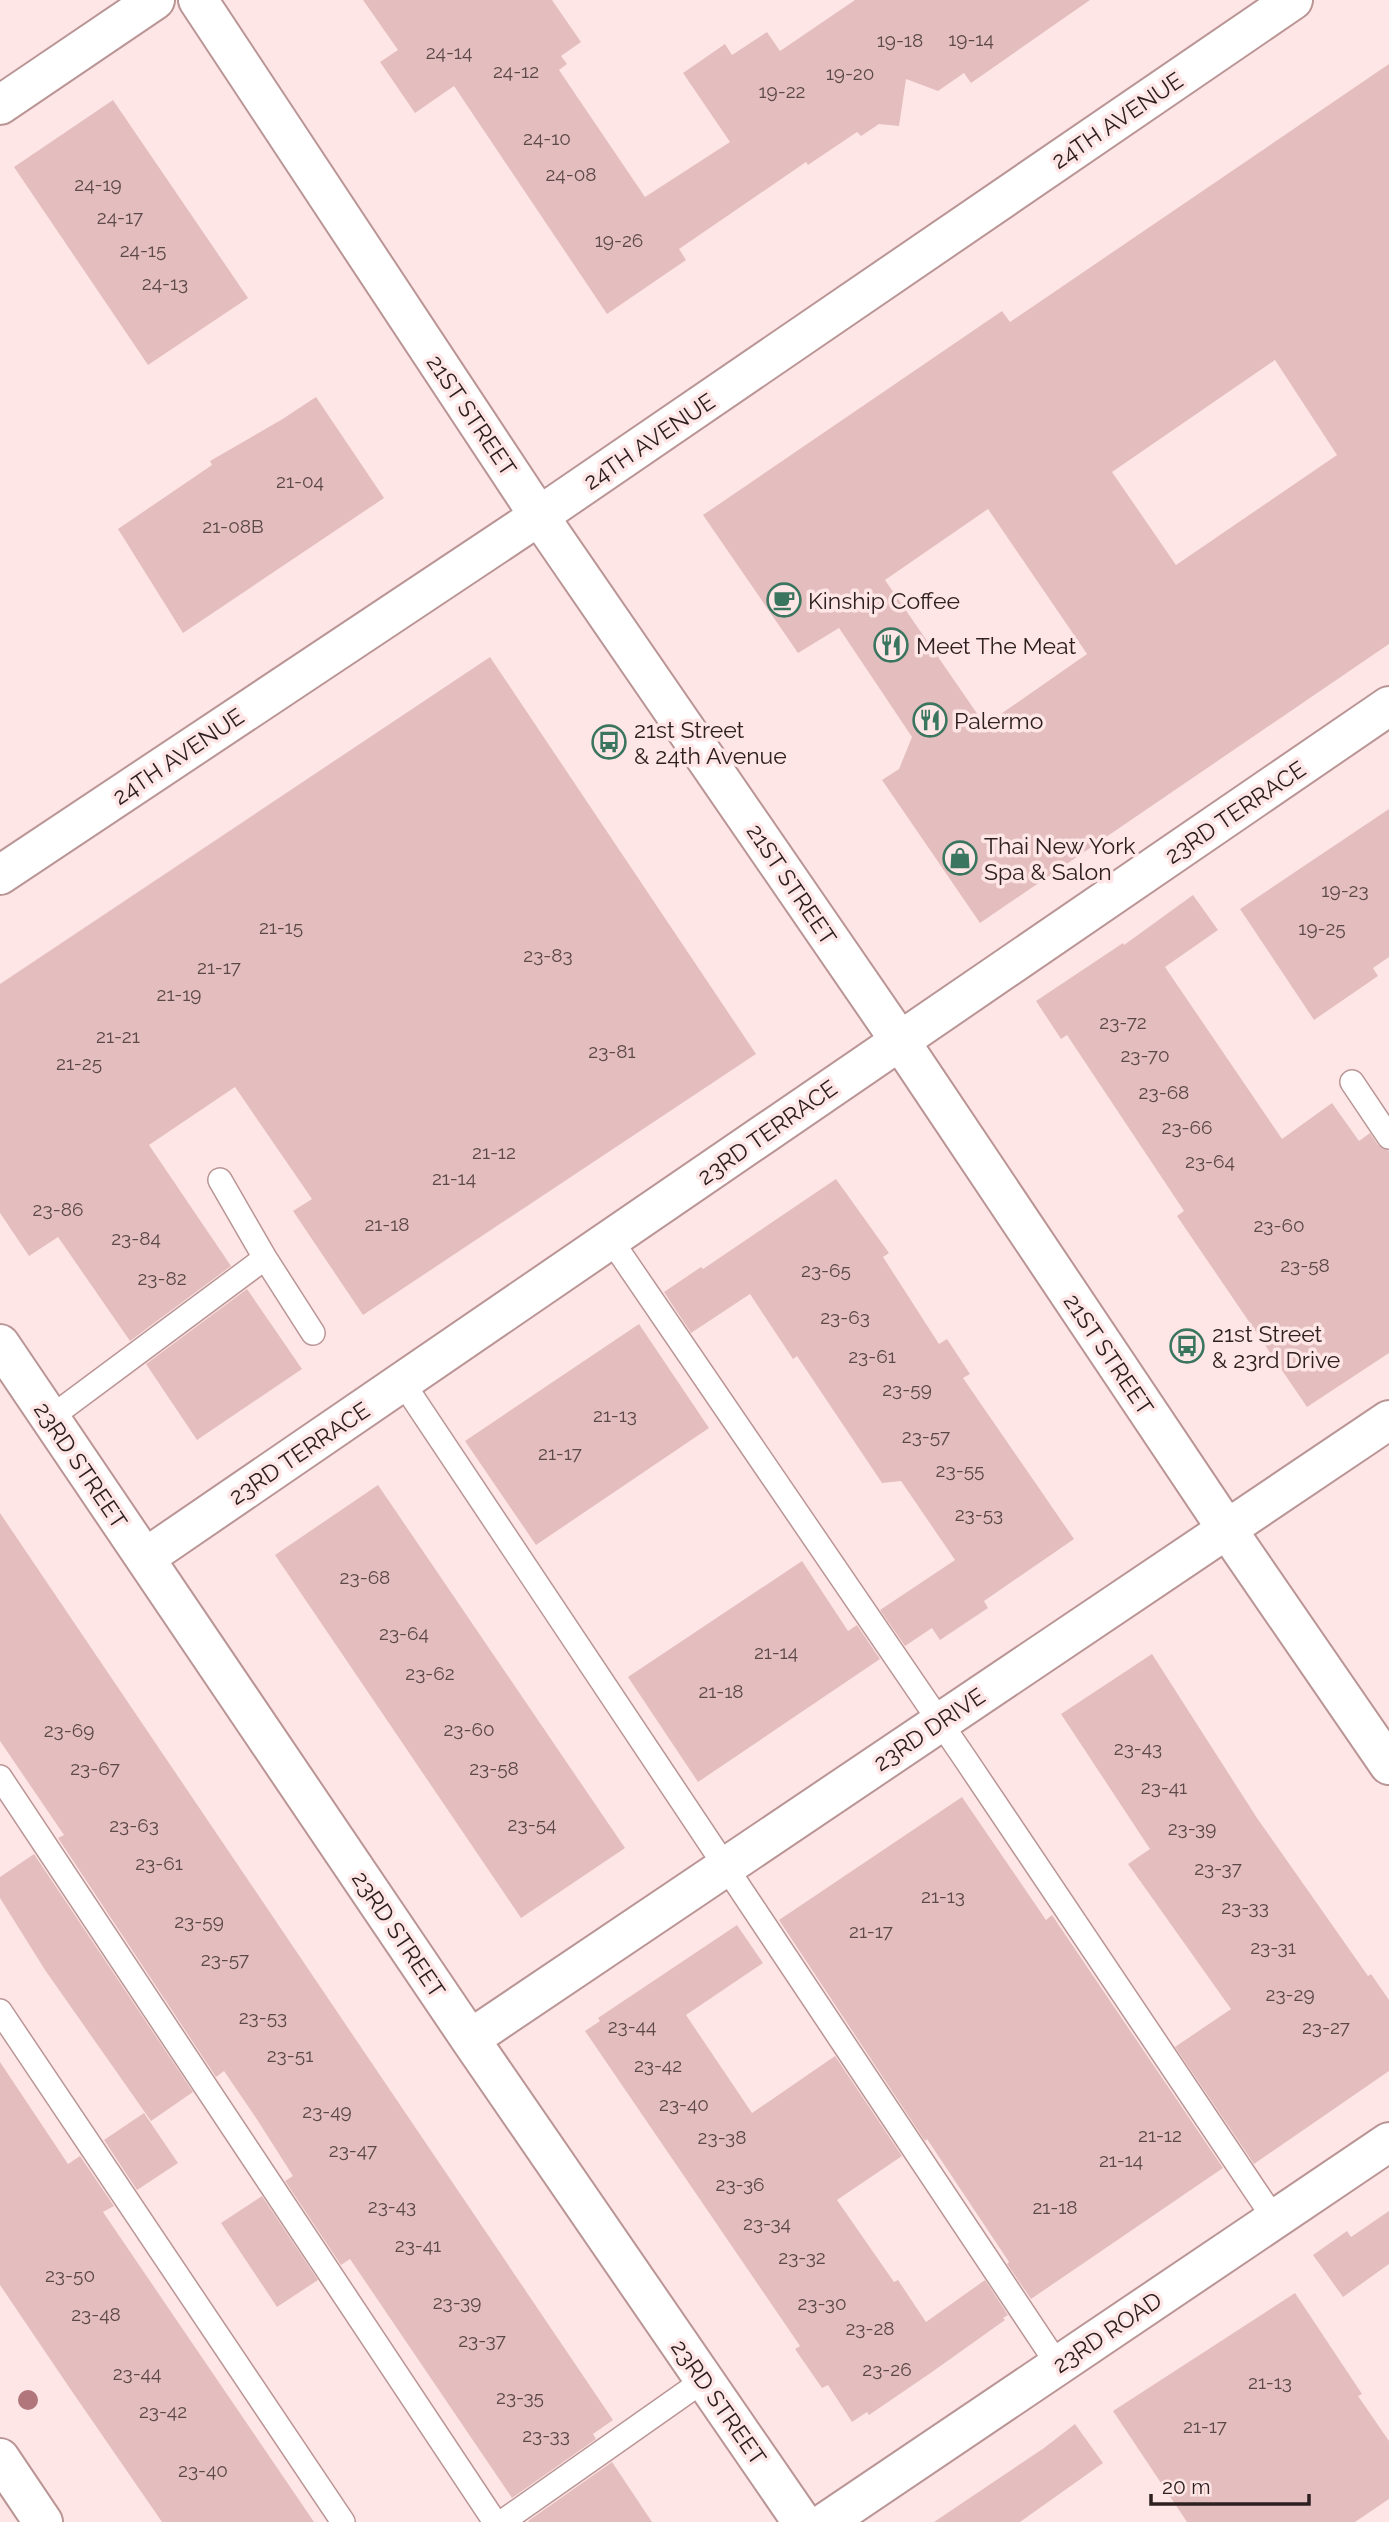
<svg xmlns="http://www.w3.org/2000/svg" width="1389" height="2522" font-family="Raleway,sans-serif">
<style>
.building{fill:#e4bebe;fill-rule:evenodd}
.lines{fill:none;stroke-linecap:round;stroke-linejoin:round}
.lane-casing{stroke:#ba9595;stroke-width:26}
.street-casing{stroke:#ba9595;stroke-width:42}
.secondary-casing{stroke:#ba9595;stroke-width:42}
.lane{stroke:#fff;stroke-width:23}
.street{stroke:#fff;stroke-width:38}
.secondary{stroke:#fff;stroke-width:38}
.tree{fill:#b1757c}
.labels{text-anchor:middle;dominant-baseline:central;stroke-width:7;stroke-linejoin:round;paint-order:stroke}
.number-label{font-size:19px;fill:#5c4848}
.street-label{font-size:23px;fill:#2e2020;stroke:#ffe6e6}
.poi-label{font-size:23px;fill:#2e2020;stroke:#ffe6e6;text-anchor:start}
</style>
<rect width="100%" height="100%" fill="#ffe6e6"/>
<!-- building -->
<path class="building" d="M363,0H552L581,42L561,56L567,64L559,70L645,197L730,142L683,73L725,44L732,55L767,32L780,51L855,0H1090L971,83L964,73L938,91L906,79L899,126L879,124L861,136L857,132L808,165L806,162L679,249L686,260L607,314L454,86L415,113L380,62L398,50Z
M1389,64V644L980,923L882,780L899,769L912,737L839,628L798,653L703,515L1002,311L1010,322ZM1275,360L1337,455L1176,565L1112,472ZM988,509L1087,654L985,725L885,580Z
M113,100L248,298L148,365L14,167Z
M316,397L384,498L183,633L118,529L212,465L210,461L281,420Z
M490,657L756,1054L363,1315L293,1211L312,1199L235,1087L149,1145L231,1266L130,1341L58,1237L29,1256L0,1213V984Z
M1389,809V957L1373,968L1378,976L1314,1020L1240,909Z
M1193,895L1218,930L1165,967L1282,1139L1332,1103L1359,1141L1370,1133L1378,1145L1389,1151V1353L1307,1407L1177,1216L1184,1211L1067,1035L1061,1039L1036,1001L1123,943L1124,945Z
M836,1179L889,1253L883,1257L939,1344L947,1339L970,1374L963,1378L1074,1539L984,1601L988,1608L940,1640L932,1628L905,1646L880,1610L955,1560L901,1481L882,1483L797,1356L793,1359L750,1294L691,1333L664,1292L701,1267L703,1269Z
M247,1289L302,1369L197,1440L146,1364Z
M639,1324L709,1428L536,1545L465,1441Z
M378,1485L625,1848L521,1918L275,1555Z
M0,1513L613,2420L593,2434L596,2439L512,2498L350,2259L341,2265L285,2181L293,2176L258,2121L224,2071L216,2077L58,1838L64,1835L0,1741Z
M802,1561L848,1631L857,1625L880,1659L698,1782L628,1677Z
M1152,1654L1257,1818L1368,1976L1371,1974L1389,2000V2071L1254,2164L1175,2047L1231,2009L1128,1864L1150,1849L1061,1714Z
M962,1797L1046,1920L1052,1915L1223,2168L1031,2299L1007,2264L1009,2262L927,2139L925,2141L779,1920Z
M34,1854L193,2092L151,2121L45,1970L0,1898V1877Z
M737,1925L763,1963L686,2015L752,2113L835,2056L902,2156L837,2200L894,2282L898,2280L926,2322L985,2280L1008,2315L1003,2318L1005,2320L932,2372L869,2415L867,2412L852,2422L828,2385L822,2388L795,2349L800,2346L585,2031L600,2021L598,2018Z
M0,2062L68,2164L80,2156L114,2206L103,2212L314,2522H162L71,2390L0,2285Z
M144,2113L178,2163L137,2190L104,2140Z
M262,2196L318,2280L277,2307L221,2223Z
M1389,2211V2264L1343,2297L1313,2255L1347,2231L1351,2237Z
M1295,2293L1362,2394L1358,2396L1389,2441V2499L1355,2522H1187L1113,2411Z
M1075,2424L1103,2463L1020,2522H934L1044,2448Z
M612,2462L652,2522H529L528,2521Z"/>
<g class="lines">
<defs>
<path id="lane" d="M1352,1082L1389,1137
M611,1240L966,1760L1275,2220
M265,1258L313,1333
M403,1383L1058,2365
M50,1418L265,1258L220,1180
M0,1777L495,2522
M0,2011L343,2522
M502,2522L704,2380"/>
<path id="street" d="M0,105L155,0
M539,516L1293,0
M0,1344L470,2039L802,2522
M145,1558L1389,706
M470,2039L1389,1420
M0,2458L43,2522
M826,2522L1389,2142"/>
<path id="secondary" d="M198,0L539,516L900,1041L1226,1528L1389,1765
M0,875L539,516"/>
</defs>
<!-- lane casing -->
<use href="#lane" class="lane-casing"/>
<!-- street casing -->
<use href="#street" class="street-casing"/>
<!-- secondary casing -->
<use href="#secondary" class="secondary-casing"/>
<!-- lane -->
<use href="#lane" class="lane"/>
<!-- street -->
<use href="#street" class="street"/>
<!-- secondary -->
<use href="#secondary" class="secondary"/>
</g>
<!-- trees -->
<circle class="tree" cx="28" cy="2400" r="10"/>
<!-- icons -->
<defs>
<symbol id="cafe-ring" viewBox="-11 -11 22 22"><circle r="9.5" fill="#ffe6e6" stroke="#3a755f" stroke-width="1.5"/><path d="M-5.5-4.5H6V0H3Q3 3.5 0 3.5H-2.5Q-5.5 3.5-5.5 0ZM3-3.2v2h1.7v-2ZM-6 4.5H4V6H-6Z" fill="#3a755f"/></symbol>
<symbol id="restaurant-ring" viewBox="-11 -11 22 22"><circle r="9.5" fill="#ffe6e6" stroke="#3a755f" stroke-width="1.5"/><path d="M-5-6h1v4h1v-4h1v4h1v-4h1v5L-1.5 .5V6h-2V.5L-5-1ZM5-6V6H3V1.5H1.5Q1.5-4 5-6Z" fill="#3a755f"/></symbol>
<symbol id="bus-ring" viewBox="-11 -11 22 22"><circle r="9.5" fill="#ffe6e6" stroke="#3a755f" stroke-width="1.5"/><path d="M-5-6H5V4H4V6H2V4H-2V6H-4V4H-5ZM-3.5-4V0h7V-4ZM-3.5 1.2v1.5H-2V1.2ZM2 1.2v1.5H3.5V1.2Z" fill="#3a755f"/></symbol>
<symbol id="shop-ring" viewBox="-11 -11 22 22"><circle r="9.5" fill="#ffe6e6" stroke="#3a755f" stroke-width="1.5"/><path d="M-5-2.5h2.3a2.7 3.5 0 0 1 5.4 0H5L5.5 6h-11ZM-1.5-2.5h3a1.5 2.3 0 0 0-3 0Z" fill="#3a755f"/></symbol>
</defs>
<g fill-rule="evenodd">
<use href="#cafe-ring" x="765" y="581" width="38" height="38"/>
<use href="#restaurant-ring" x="872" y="626" width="38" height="38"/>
<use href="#restaurant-ring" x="911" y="701" width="38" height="38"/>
<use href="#bus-ring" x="590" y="723" width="38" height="38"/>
<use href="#shop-ring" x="941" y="839" width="38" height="38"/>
<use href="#bus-ring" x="1168" y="1327" width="38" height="38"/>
</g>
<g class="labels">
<!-- number labels -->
<g class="number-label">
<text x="971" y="39">19-14</text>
<text x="900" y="40">19-18</text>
<text x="449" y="52">24-14</text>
<text x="516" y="71">24-12</text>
<text x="850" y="73">19-20</text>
<text x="782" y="91">19-22</text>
<text x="547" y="138">24-10</text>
<text x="571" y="174">24-08</text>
<text x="98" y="184">24-19</text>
<text x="120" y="217">24-17</text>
<text x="619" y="240">19-26</text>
<text x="143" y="250">24-15</text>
<text x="165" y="283">24-13</text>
<text x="300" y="481">21-04</text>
<text x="233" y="526">21-08B</text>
<text x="1345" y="890">19-23</text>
<text x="281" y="927">21-15</text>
<text x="1322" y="928">19-25</text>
<text x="548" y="955">23-83</text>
<text x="219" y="967">21-17</text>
<text x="179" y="994">21-19</text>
<text x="1123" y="1022">23-72</text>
<text x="118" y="1036">21-21</text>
<text x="612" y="1051">23-81</text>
<text x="1145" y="1055">23-70</text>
<text x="79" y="1063">21-25</text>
<text x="1164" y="1092">23-68</text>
<text x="1187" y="1127">23-66</text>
<text x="494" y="1152">21-12</text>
<text x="1210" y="1161">23-64</text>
<text x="454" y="1178">21-14</text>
<text x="58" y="1209">23-86</text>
<text x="387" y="1224">21-18</text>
<text x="1279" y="1225">23-60</text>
<text x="136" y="1238">23-84</text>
<text x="1305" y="1265">23-58</text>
<text x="826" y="1270">23-65</text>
<text x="162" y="1278">23-82</text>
<text x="845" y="1317">23-63</text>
<text x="872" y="1356">23-61</text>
<text x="907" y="1389">23-59</text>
<text x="615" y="1415">21-13</text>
<text x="926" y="1436">23-57</text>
<text x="560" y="1453">21-17</text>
<text x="960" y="1470">23-55</text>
<text x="979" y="1514">23-53</text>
<text x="365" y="1577">23-68</text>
<text x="404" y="1633">23-64</text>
<text x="776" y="1652">21-14</text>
<text x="430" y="1673">23-62</text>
<text x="721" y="1691">21-18</text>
<text x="469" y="1729">23-60</text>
<text x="69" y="1730">23-69</text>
<text x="1138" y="1748">23-43</text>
<text x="95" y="1768">23-67</text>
<text x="494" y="1768">23-58</text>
<text x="1164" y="1787">23-41</text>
<text x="532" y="1824">23-54</text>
<text x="134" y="1825">23-63</text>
<text x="1192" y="1828">23-39</text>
<text x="159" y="1863">23-61</text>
<text x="1218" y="1868">23-37</text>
<text x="943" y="1896">21-13</text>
<text x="1245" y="1907">23-33</text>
<text x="199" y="1921">23-59</text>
<text x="871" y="1931">21-17</text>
<text x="1273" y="1947">23-31</text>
<text x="225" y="1959">23-57</text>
<text x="1290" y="1994">23-29</text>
<text x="263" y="2017">23-53</text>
<text x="632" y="2026">23-44</text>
<text x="1326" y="2027">23-27</text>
<text x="290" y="2055">23-51</text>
<text x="658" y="2065">23-42</text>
<text x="684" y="2104">23-40</text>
<text x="327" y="2111">23-49</text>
<text x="1160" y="2135">21-12</text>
<text x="722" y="2137">23-38</text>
<text x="353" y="2150">23-47</text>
<text x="1121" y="2160">21-14</text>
<text x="740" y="2184">23-36</text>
<text x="392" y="2206">23-43</text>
<text x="1055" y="2207">21-18</text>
<text x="767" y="2223">23-34</text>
<text x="418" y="2245">23-41</text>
<text x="802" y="2257">23-32</text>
<text x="70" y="2275">23-50</text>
<text x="457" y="2302">23-39</text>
<text x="822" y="2303">23-30</text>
<text x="96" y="2314">23-48</text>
<text x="870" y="2328">23-28</text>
<text x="482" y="2340">23-37</text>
<text x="887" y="2369">23-26</text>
<text x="137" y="2373">23-44</text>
<text x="1270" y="2382">21-13</text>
<text x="520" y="2397">23-35</text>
<text x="163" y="2411">23-42</text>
<text x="1205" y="2426">21-17</text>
<text x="546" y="2435">23-33</text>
<text x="203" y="2470">23-40</text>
</g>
<!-- street labels -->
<g class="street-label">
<text transform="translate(1117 120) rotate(-34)">24TH AVENUE</text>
<text transform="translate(472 415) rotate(56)">21ST STREET</text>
<text transform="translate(649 441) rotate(-34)">24TH AVENUE</text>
<text transform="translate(178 756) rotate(-34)">24TH AVENUE</text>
<text transform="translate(1235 812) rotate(-34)">23RD TERRACE</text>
<text transform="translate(792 884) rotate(56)">21ST STREET</text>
<text transform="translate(767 1132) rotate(-35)">23RD TERRACE</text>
<text transform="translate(1109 1354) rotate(56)">21ST STREET</text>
<text transform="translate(299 1453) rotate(-34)">23RD TERRACE</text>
<text transform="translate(81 1465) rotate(56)">23RD STREET</text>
<text transform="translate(929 1729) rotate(-34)">23RD DRIVE</text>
<text transform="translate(399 1934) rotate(56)">23RD STREET</text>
<text transform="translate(1107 2332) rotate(-34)">23RD ROAD</text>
<text transform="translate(719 2402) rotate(55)">23RD STREET</text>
</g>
<!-- poi labels -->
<g class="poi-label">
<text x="808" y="600">Kinship Coffee</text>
<text x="916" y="645">Meet The Meat</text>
<text x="954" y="720">Palermo</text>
<text x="634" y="729">21st Street<tspan x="634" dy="26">&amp; 24th Avenue</tspan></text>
<text x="984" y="845">Thai New York<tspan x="984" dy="26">Spa &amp; Salon</tspan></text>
<text x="1212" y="1333">21st Street<tspan x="1212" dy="26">&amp; 23rd Drive</tspan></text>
</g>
</g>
<!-- scale -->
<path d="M1151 2494v10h158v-10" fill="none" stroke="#2e2020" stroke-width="3.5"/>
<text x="1162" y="2494" font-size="21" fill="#2e2020" stroke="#ffe6e6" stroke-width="5" paint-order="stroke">20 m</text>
</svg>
